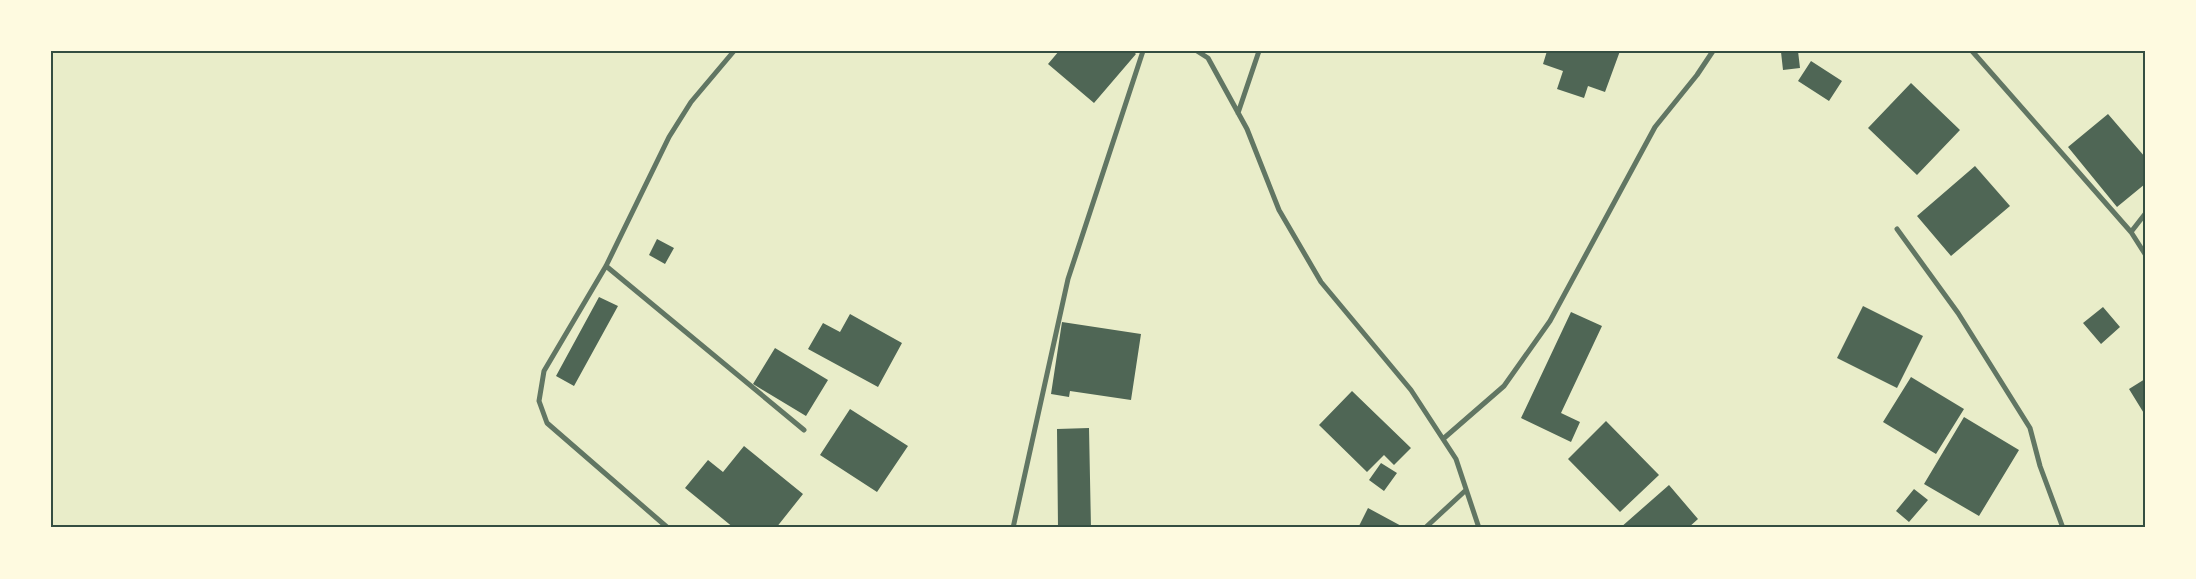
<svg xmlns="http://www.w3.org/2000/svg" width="2196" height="579" font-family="'Space Grotesk',sans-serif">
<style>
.building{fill:#4f6655}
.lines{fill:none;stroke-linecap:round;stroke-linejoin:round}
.minor{stroke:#617663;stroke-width:5}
.neatline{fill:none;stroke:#344e41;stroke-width:2}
</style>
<rect width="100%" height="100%" fill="#e9edc9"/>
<!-- building -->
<path class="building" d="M1059,51H1133L1136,54L1094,103L1048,64Z
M1547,51H1620L1605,92L1588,86L1584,98L1557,89L1563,71L1543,64Z
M1798,51L1800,68L1783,70L1781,52Z
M1811,61L1842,81L1829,101L1798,81Z
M1911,83L1960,130L1917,175L1868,128Z
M2108,114L2145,157V184L2117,207L2068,147Z
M1975,166L2010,206L1951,256L1917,216Z
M657,239L674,248L665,264L649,255Z
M599,297L618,306L574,386L556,376Z
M1863,306L1923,336L1897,388L1837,358Z
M2103,307L2120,327L2101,344L2083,323Z
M1571,312L1602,326L1561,413L1580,422L1571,442L1521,418Z
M850,314L902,343L878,387L808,349L823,323L840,332Z
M1062,322L1141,334L1131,400L1070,391L1069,397L1051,394Z
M775,348L828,380L806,416L753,384Z
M1911,377L1964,409L1936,454L1883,422Z
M2145,379V415L2129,389Z
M1352,391L1411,448L1394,465L1384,455L1367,472L1319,425Z
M850,409L908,446L877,492L820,455Z
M1964,417L2019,450L1979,516L1924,484Z
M1606,421L1659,475L1620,512L1568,459Z
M1089,428L1091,528H1058L1057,429Z
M744,446L803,494L776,528H734L685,488L708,460L723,472Z
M1381,463L1397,473L1384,491L1369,480Z
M1669,485L1698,519L1688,528H1620Z
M1914,489L1928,500L1909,522L1896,511Z
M1368,508L1405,528H1358Z"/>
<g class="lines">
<!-- minor -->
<path class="minor" d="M1197,51L1208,58L1247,129L1279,210L1321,282L1411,390L1456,459L1479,528
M1972,51L2131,232L2145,254
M1238,113L1259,51
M1897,229L1958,313L2030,428L2040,466L2063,528
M2131,232L2145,214
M606,266L804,430
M1443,439L1504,386L1550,321L1655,127L1697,75L1713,51
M668,528L547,423L539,401L544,371L606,266L669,137L691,102L734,51
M1013,528L1068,279L1143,51
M1425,528L1466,490"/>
</g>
<!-- border -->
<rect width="2196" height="579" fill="none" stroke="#fefae0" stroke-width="105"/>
<rect x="52" y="52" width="2092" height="474" class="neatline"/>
</svg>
